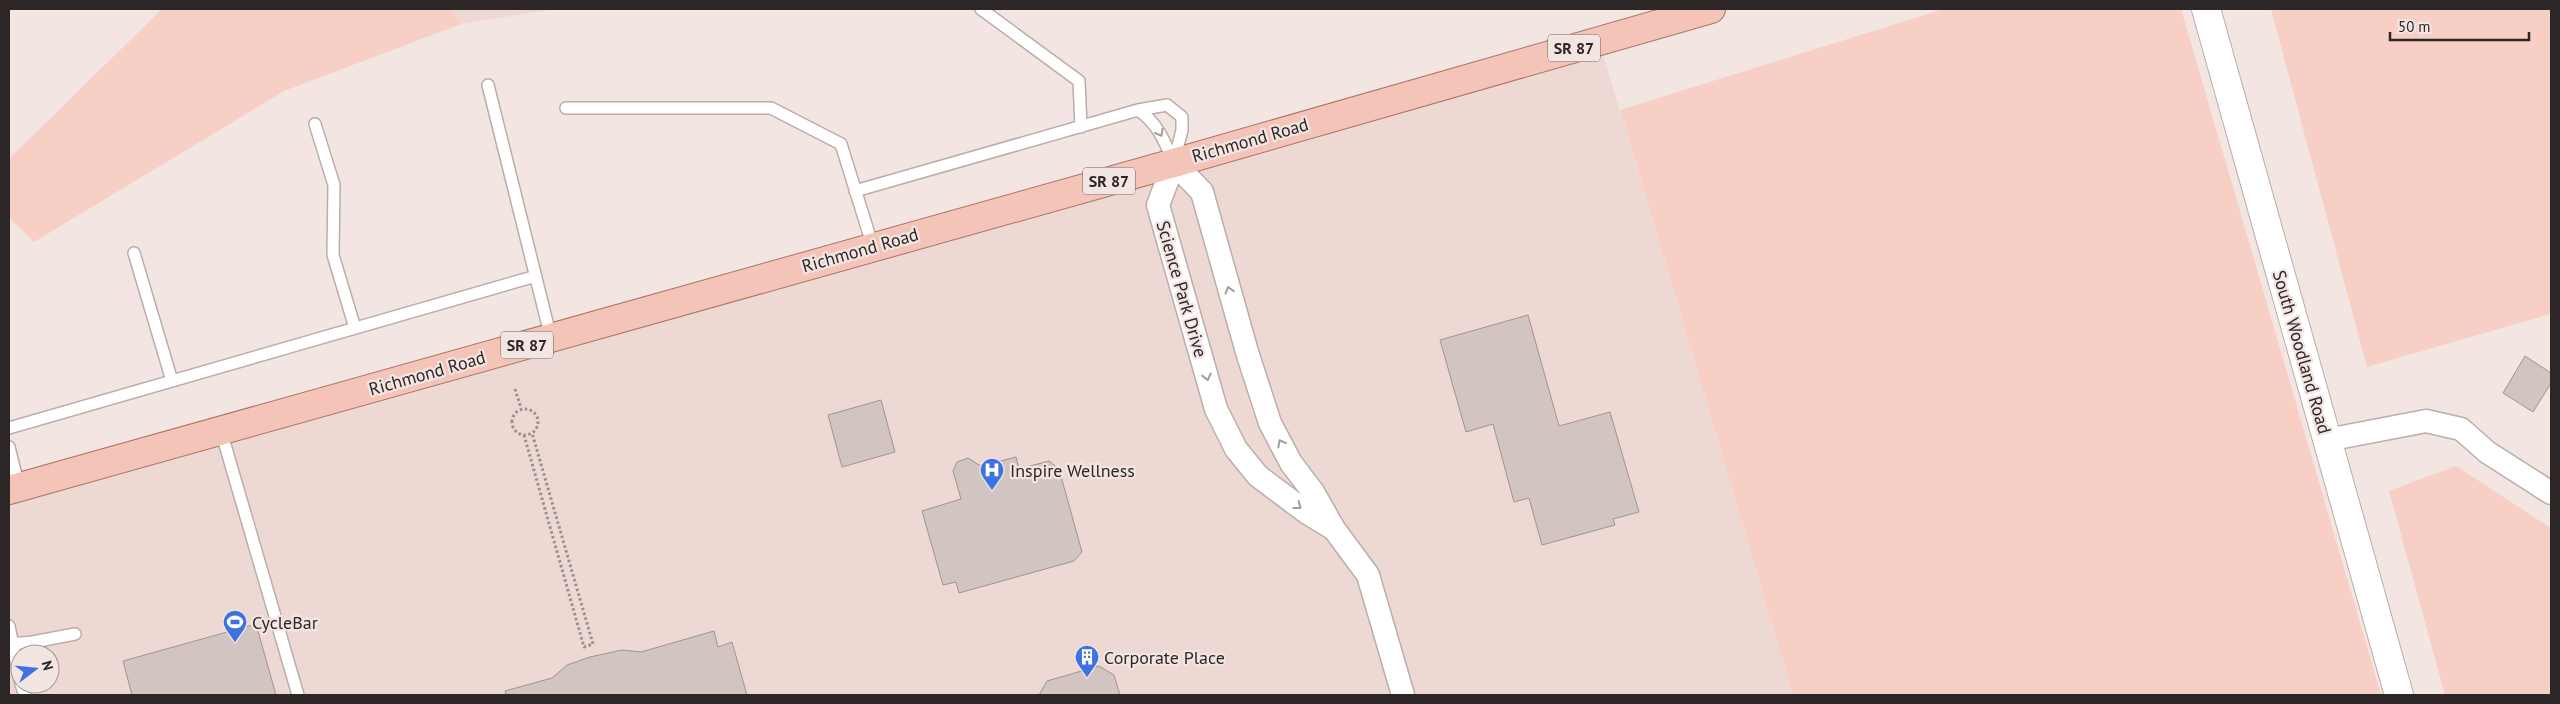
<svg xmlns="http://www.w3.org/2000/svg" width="2560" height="704" font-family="'PT Sans',sans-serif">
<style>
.built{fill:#eed8d3;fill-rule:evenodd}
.green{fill:#f8cfc5}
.building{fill:#d1c4c1;stroke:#a09390}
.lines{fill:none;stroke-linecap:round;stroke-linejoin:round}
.service-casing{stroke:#baaeab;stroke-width:14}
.minor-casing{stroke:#baaeab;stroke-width:25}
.tertiary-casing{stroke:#baaeab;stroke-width:30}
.primary-casing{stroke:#ab7366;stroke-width:30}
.path{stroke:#99908d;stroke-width:3;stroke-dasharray:2.5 2.5;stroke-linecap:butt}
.service{stroke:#fff;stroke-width:11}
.minor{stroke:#fff;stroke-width:22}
.tertiary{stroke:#fff;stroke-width:28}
.primary{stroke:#f5c4b8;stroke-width:28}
.oneway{stroke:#a09e9d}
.labels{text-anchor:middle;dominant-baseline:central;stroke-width:4.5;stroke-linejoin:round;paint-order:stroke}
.shield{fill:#f2e5e2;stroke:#67605e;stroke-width:1}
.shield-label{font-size:16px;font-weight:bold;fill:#2c2726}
.street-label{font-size:18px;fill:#2c2726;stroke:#f2e5e2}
.poi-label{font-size:18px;fill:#2c2726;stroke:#f2e5e2;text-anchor:start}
</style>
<rect width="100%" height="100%" fill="#f2e5e2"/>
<!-- built -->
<path class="built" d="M450,9H555L461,24Z
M1599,41L1793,695H9V490ZM20,654H50V684H20Z"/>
<!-- green -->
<path class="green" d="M162,9H450L461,24L284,91L34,242L9,217V159Z
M1944,9H2181L2381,695H1793L1620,110Z
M2271,9H2551V314L2367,367Z
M2456,466L2551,528V695H2445L2389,491Z"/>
<!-- building -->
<path class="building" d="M1528,315L1559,426L1610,412L1639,512L1613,519L1615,525L1542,545L1529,498L1514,502L1493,424L1466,432L1440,340Z
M2525,356L2551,373V383L2533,412L2503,393Z
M881,400L895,452L842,467L828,415Z
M1016,457L1019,469L1049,461L1059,469L1082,552L1074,561L959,593L956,582L943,585L922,511L961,499L953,471L957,462L968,458L981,466Z
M256,624L276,695H132L123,661Z
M714,631L718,647L732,642L747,695H506L505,691L552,678L567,665L590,657L622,650L641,652Z
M1099,666L1114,675L1120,695H1039L1047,681Z"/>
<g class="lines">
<defs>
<path id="service" d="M981,9L1079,81L1081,127
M488,85L551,338
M566,108H771L841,144L873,247
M1138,110C1157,122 1165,142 1174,163
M315,124L334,185L333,255L355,328
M855,191L1138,110L1167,105L1182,117V130L1174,161
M134,253L172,381
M9,428L536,276
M221,431L298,695
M9,447L19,487
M9,626L20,680
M9,644L33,642L75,634
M21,684L25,695"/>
<path id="minor" d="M2327,440L2426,421L2461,429L2487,452L2551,493
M1334,529L1306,512L1258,476L1236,449L1216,409L1158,205L1174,163L1202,192L1247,352L1270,423L1291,463L1313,492L1334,529L1368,575L1403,695"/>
<path id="tertiary" d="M2206,9L2399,695"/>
<path id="primary" d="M9,490L1174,163L1711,9"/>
</defs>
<!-- service casing -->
<use href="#service" class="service-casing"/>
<!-- minor casing -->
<use href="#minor" class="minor-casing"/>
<!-- tertiary casing -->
<use href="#tertiary" class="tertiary-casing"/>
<!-- primary casing -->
<use href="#primary" class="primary-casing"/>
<!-- path -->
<path class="path" d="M515,389L521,408
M512 422a13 13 0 1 1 26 0a13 13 0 1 1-26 0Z
M524,435L584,647L593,644L532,433"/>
<!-- service -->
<use href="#service" class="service"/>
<!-- minor -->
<use href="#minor" class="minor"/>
<!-- tertiary -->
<use href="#tertiary" class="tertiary"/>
<!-- primary -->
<use href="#primary" class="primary"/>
</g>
<!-- one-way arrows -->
<defs><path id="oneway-chevron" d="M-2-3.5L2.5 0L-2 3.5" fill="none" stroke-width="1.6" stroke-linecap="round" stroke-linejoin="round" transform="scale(1.25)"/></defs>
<g class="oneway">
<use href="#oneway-chevron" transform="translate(1160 133) rotate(60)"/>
<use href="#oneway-chevron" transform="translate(1229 290) rotate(-106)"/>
<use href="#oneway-chevron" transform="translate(1207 377) rotate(76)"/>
<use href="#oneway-chevron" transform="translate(1281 443) rotate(-118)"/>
<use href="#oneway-chevron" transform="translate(1298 506) rotate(37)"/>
</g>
<!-- icons -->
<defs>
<symbol id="hospital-pin" viewBox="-11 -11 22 30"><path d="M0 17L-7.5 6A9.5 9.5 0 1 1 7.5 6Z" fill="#3d72e2" stroke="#f2e5e2"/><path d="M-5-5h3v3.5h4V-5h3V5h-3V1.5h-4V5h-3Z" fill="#fff"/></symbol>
<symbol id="stadium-pin" viewBox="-11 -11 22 30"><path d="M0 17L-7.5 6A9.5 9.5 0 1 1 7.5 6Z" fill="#3d72e2" stroke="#f2e5e2"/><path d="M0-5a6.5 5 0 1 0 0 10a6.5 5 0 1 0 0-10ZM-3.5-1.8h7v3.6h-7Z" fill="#fff"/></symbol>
<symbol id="building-pin" viewBox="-11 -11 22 30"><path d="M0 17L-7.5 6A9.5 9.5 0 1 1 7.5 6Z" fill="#3d72e2" stroke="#f2e5e2"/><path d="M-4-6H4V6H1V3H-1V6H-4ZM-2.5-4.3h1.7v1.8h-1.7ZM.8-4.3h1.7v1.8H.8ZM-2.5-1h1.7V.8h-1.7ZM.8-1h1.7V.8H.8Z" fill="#fff"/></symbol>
</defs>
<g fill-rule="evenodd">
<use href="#hospital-pin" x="978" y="456" width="28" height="38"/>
<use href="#stadium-pin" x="221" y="608" width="28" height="38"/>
<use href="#building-pin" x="1073" y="643" width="28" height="38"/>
</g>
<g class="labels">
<!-- shield labels -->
<g class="shield">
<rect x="1548" y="34.5" width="52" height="27" rx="4"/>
<rect x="1083" y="167.5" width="52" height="27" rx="4"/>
<rect x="501" y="331.5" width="52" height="27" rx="4"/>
</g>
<g class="shield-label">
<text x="1574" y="48">SR 87</text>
<text x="1109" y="181">SR 87</text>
<text x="527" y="345">SR 87</text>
</g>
<!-- street labels -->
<g class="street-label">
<text transform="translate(1250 140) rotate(-16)">Richmond Road</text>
<text transform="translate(860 250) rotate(-16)">Richmond Road</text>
<text transform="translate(1182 289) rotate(74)">Science Park Drive</text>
<text transform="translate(2302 352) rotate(74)">South Woodland Road</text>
<text transform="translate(427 373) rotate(-16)">Richmond Road</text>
</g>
<!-- poi labels -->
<g class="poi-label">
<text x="1010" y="470">Inspire Wellness</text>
<text x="252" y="622">CycleBar</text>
<text x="1104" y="657">Corporate Place</text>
</g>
</g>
<!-- border -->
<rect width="2560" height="704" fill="none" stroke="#2c2726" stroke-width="20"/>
<!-- north arrow -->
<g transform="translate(35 669) rotate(74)"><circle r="24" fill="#f2e5e2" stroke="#a39997"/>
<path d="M0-4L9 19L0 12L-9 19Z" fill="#3d72e2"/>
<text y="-8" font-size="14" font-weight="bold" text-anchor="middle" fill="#2c2726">N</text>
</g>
<!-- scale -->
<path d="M2390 32v8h139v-8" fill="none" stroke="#2c2726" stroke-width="2.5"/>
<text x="2398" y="32" font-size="15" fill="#2c2726" stroke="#f2e5e2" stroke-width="4" paint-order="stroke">50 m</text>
</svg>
